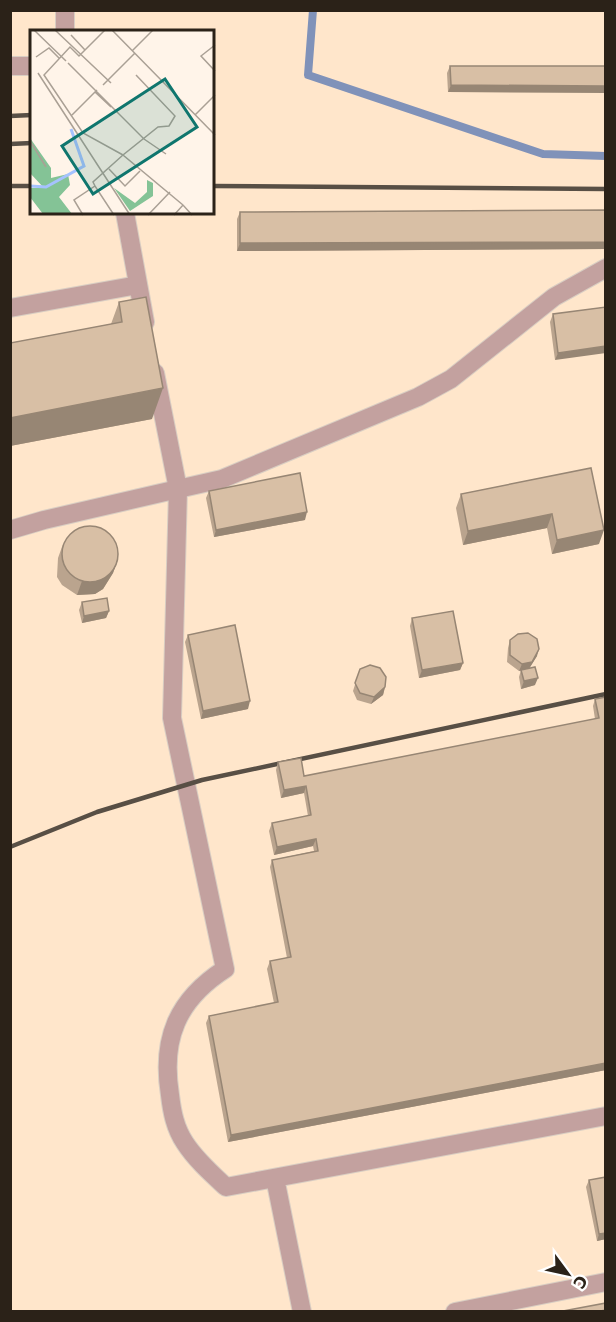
<svg xmlns="http://www.w3.org/2000/svg" width="616" height="1322" font-family="'DejaVu Sans',sans-serif">
<style>
.built{fill:#ffe6cb;fill-rule:evenodd}
.lines{fill:none;stroke-linecap:round;stroke-linejoin:round}
.stream{stroke:#8092b9;stroke-width:8}
.minor-casing{stroke:#d9cec3;stroke-width:20}
.minor{stroke:#c3a19f;stroke-width:18}
.rail{stroke:#584f45;stroke-width:4.5}
.wall{fill:#baa48e}
.shaded-wall{fill:#978674}
.building{fill:#d8bfa5;stroke:#978674;stroke-width:1.5}
.inset-river{fill:none;stroke:#a5c2fe;stroke-width:3}
.inset-road{fill:none;stroke:#aaa095;stroke-width:1.5}
.view{fill:#0f766e;fill-opacity:0.15;stroke:#0f766e;stroke-width:3}
.inset-edge{fill:none;stroke:#2b2218;stroke-width:3}
</style>
<rect width="100%" height="100%" fill="#fff4e9"/>
<!-- built -->
<path class="built" d="M11,11H605V1311H11ZM32,32H213V213H32Z"/>
<g class="lines">
<!-- stream -->
<path class="stream" d="M313,10L308,75L543,154L606,156"/>
<defs>
<path id="minor" d="M65,10V32
M10,66H32
M125,213L145,322
M10,308L138,285
M155,373L178,489L222,479L418,397L451,379L554,297L606,268
M10,530L44,520L178,489L172,718L225,969C177,1000 161,1039 170,1095C172,1112 175,1128 185,1143C196,1160 212,1174 226,1187L606,1116
M275,1178L302,1312
M455,1312L606,1282"/>
</defs>
<!-- minor casing -->
<use href="#minor" class="minor-casing"/>
<!-- minor -->
<use href="#minor" class="minor"/>
<!-- rail -->
<path class="rail" d="M10,116L32,115
M10,144L32,143
M10,186H32
M213,186L606,189
M10,847L97,812L202,780L606,694"/>
</g>
<!-- wall -->
<path class="wall" d="M450,66H606L448,92L447,73Z
M606,210V249L237,251V219L240,212Z
M119,302L152,419L10,446V343L111,324Z
M606,307L555,360L550,322L553,314Z
M591,468L599,544L552,554L547,528L463,545L456,508L461,494Z
M209,491L305,520L214,537L206,498Z
M63,544L118,559L113,573L103,589L95,594L77,595L62,585L57,577L58,558Z
M82,602L109,611L106,618L82,623L79,610Z
M412,618L463,663L460,670L419,678L410,626Z
M188,635L248,709L201,719L185,642Z
M510,640L537,656L529,668L535,685L521,689L519,677L521,670L519,671L507,662L508,648Z
M360,669L385,687L383,695L371,704L357,700L353,691Z
M606,697V1070L228,1142L206,1023L209,1016L274,1003L267,969L270,961L287,958L270,867L272,860L314,851L313,846L274,855L269,831L272,823L308,816L304,793L281,798L276,770L278,762L304,776L595,719L593,706L595,699Z
M589,1180L606,1239L597,1241L586,1187Z"/>
<!-- shaded-wall -->
<path class="shaded-wall" d="M451,85L606,86V93L448,92Z
M606,242V249L237,251L240,243Z
M606,346V353L555,360L558,353Z
M163,388L152,419L10,446V418Z
M307,512L305,520L214,537L216,530Z
M552,514L547,528L463,545L468,531Z
M604,530L599,544L552,554L557,540Z
M118,559L113,573L103,589L95,594L77,595L82,581Z
M109,611L106,618L82,623L84,616Z
M539,649L537,656L529,669L519,671L522,664Z
M463,663L460,670L419,678L422,670Z
M538,678L535,685L521,689L524,681Z
M385,687L383,695L371,704L374,697Z
M250,701L248,709L201,719L203,711Z
M306,786L304,793L281,798L284,790Z
M316,839L313,846L274,855L277,847Z
M606,1063V1070L228,1142L231,1135Z
M606,1233V1239L597,1241L599,1234Z"/>
<!-- building -->
<path class="building" d="M450,66H606V86L451,85Z
M606,210V242L240,243V212Z
M146,297L163,388L10,418V343L122,322L119,302Z
M606,307V346L558,353L553,314Z
M591,468L604,530L557,540L552,514L468,531L461,494Z
M300,473L307,512L216,530L209,491Z
M62 554a28 28 0 1 1 56 0a28 28 0 1 1-56 0Z
M107,598L109,611L84,616L82,602Z
M453,611L463,663L422,670L412,618Z
M235,625L250,701L203,711L188,635Z
M528,633L537,639L539,649L532,662L522,664L510,655V640L518,634Z
M370,665L380,668L386,677L385,687L374,697L360,693L355,683L360,669Z
M535,667L538,678L524,681L521,670Z
M606,697V1063L231,1135L209,1016L278,1002L270,961L291,957L272,860L318,851L316,839L277,847L272,823L311,815L306,786L284,790L278,762L301,758L304,776L599,718L595,699Z
M606,1177V1233L599,1234L589,1180Z
M606,1303V1310L600,1311H563Z"/>
<!-- overview -->
<g transform="translate(30 30)">
<rect width="184" height="184" fill="#fff4e9"/>
<path d="M0,108L21,138V148L38,144L40,155L29,167L42,184H13L0,167V158H14L0,143ZM117,150L123,153V166L100,181L84,158L105,173L117,162Z" fill="#84c396"/>
<path class="inset-river" d="M0,156L16,157L54,136L41,99"/>
<path class="inset-road" d="M4,0L36,31M25,0L81,53M82,0L185,105M41,5L55,20M185,15L171,26L185,41M102,21L123,0M6,27L19,18L29,28M38,33L114,109L136,124M8,43L100,185M106,45L145,86L139,96L128,97L93,125L153,175M73,55L105,23M65,62L81,77M42,85L67,60M165,85L185,65M0,111L16,137M79,139L95,156L110,141M65,156L63,152L93,125L53,103L14,45L40,17L49,26L75,0M53,185L44,170L65,156L84,185M118,185L140,162M144,185L153,175L162,185"/>
<path class="view" d="M135,49L167,97L63,164L32,116Z"/>
<rect width="184" height="184" class="inset-edge"/>
</g>
<!-- border -->
<rect width="616" height="1322" fill="none" stroke="#2b2218" stroke-width="24"/>
<!-- north arrow -->
<g transform="translate(568 1274) rotate(123)" stroke="#ffffff" stroke-width="4.5" paint-order="stroke">
<path d="M0-4.5L10 22L0 15L-10 22Z" fill="#2b2218"/>
<text y="-9" font-size="16" font-weight="bold" text-anchor="middle" fill="#2b2218">С</text>
</g>
</svg>
